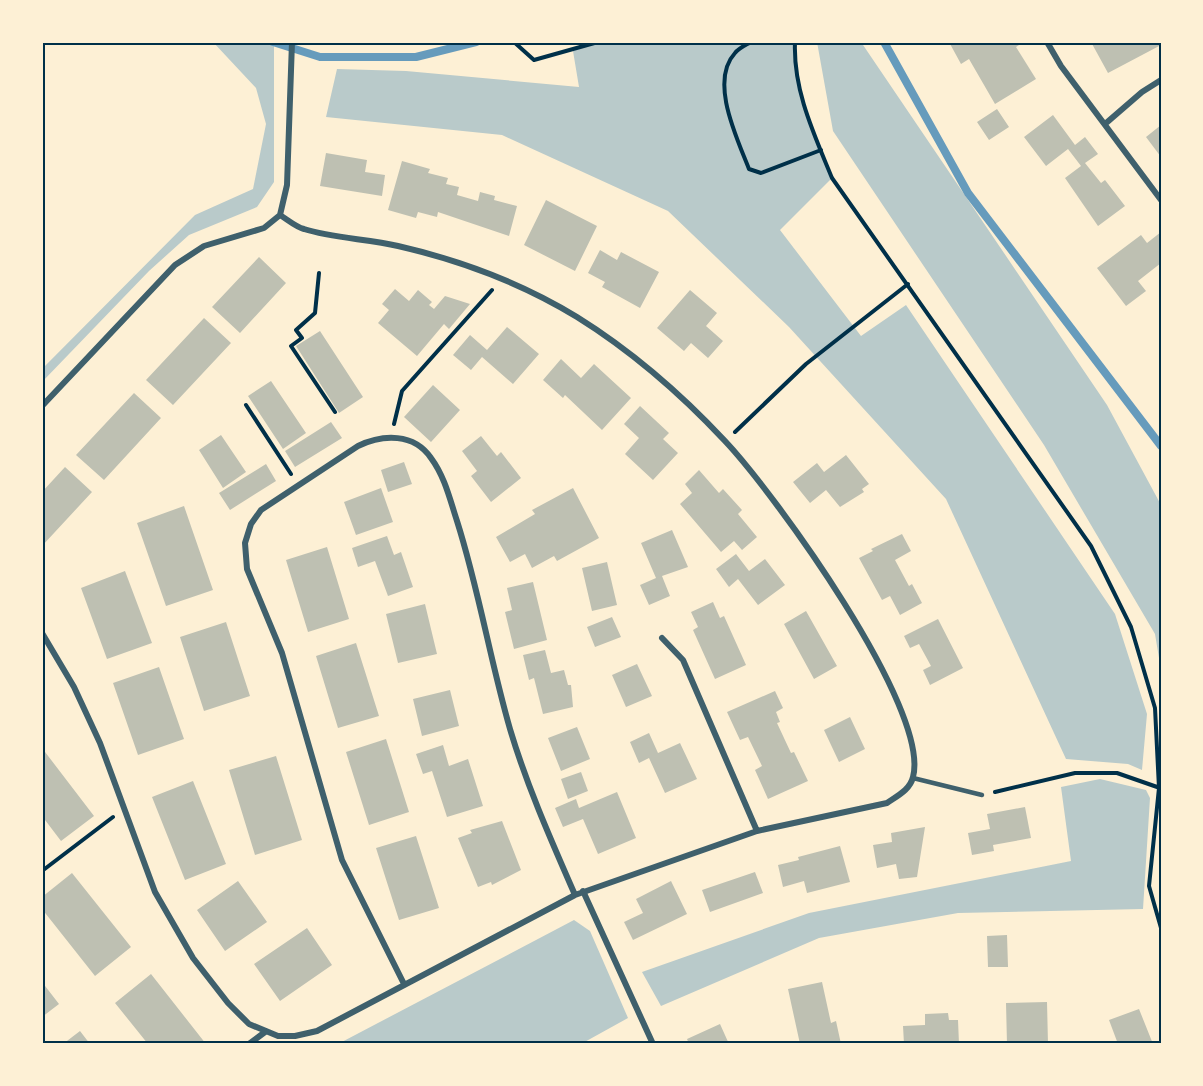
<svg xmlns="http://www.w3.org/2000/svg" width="1203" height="1086" font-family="Roboto,sans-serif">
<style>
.green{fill:#b9caca}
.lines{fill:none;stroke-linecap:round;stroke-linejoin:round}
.stream{stroke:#669bbc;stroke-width:8}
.building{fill:#bec0b2}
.path{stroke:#003049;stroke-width:4}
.service{stroke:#3f606c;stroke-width:4.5}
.minor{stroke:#3f606c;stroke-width:6}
.neatline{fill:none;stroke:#003049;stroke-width:2}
</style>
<rect width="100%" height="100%" fill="#fdf0d5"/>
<!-- green -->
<path class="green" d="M213,42H274V182L257,207L189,235L149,271L42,382V369L195,215L253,189L266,124L256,88Z
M598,42H795C793,90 814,134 832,178L780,230L861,336L906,305L1115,614L1147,714L1142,770L1128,764L1066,759L946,499L789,327L668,211L502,135L326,117L337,69L406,71L579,87L573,51Z
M817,42H861L1107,405L1161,505V670L1155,634L1044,445L833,131Z
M1100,779L1146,790L1150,798L1143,909L958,913L819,938L661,1006L642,972L809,913L1071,861L1061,787Z
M574,920L590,931L628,1018L581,1044H338Z"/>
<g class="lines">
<!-- stream -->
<path class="stream" d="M273,42L320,57H416L476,42
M884,42L968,193L1161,446"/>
</g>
<!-- building -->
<path class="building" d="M949,42H1016L1019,45L1016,47L1036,79L995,104L969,59L961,64Z
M1091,42H1161V45L1108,73Z
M997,109L1009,127L989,140L977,122Z
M1053,115L1075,145L1085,137L1098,154L1085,163L1101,183L1105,180L1125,206L1098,226L1065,178L1081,166L1068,149L1046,166L1024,137Z
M1161,125V157L1146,137Z
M326,153L367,160L365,172L385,175L382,196L320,186Z
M402,161L430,169L428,173L448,178L446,184L459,187L457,195L478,201L480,192L495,196L494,200L517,206L509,236L438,212L437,217L418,212L416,218L388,210Z
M546,200L597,226L575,271L524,245Z
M1161,232V263L1138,281L1146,291L1126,306L1097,268L1141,235L1147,243Z
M600,250L617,260L621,252L659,272L640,308L602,287L605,282L588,273Z
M259,257L286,283L240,333L212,307Z
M395,289L409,301L418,290L432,302L429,305L434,309L445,296L470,304L449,329L444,324L417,356L378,323L389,310L382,304Z
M690,290L717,313L706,326L723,341L708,358L691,343L684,351L657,328Z
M204,318L231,343L173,405L146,380Z
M507,327L539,354L513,384L482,357L471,370L453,355L470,335L487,350Z
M320,331L363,397L339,413L296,346Z
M561,359L581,378L594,364L631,398L602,430L565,395L563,398L543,380Z
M271,381L306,433L283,449L248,396Z
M433,385L460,410L431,442L404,417Z
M134,393L161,418L104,480L76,455Z
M640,406L669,433L663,439L678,453L653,480L625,454L639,438L624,424Z
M331,422L342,438L295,467L285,451Z
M221,435L246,472L223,488L199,450Z
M481,436L497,456L501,452L521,478L491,502L471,476L477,471L462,451Z
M846,455L869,484L862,489L864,492L840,507L826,490L810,503L793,482L817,463L824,472Z
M404,462L412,484L388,492L381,470Z
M266,464L276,481L230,510L219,493Z
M65,467L92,492L42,546V492Z
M699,470L719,493L723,489L742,510L738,514L757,537L742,550L734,541L721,552L680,504L692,493L685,484Z
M381,488L393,522L356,535L344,502Z
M573,488L599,538L557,561L554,556L532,568L525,554L510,562L496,537L535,514L532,510Z
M184,506L213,590L166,606L137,523Z
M672,530L688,567L662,576L670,596L649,605L640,585L656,578L641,543Z
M902,534L911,551L895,560L909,586L912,584L922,603L900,615L890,596L882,600L859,558L873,551L871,549Z
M387,536L394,555L401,552L413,587L388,596L375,561L358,567L352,548Z
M327,547L349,619L308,632L286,560Z
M736,554L749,571L765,559L785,585L758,605L738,579L729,587L716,569Z
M607,562L617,605L592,611L582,568Z
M125,571L152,643L107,659L81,588Z
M533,582L547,640L514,649L505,612L512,610L507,588Z
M713,602L720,618L724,616L746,665L715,679L693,630L698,627L691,612Z
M425,604L437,654L398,663L386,614Z
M806,611L837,666L814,679L784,624Z
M612,617L621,637L595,647L587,627Z
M938,619L963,668L930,685L923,670L931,666L919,644L910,648L904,636Z
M226,622L250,696L204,711L180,637Z
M356,643L379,716L338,728L316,656Z
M545,650L551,673L564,670L568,685H571L573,707L543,714L534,678L529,680L523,655Z
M637,664L652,696L626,707L612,675Z
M159,667L184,739L138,755L113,683Z
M450,690L459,726L422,736L413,699Z
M775,691L783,708L776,712L780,722L777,723L791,753L794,752L808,781L768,799L755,770L762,766L748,737L740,740L727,712Z
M850,717L865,749L839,762L824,730Z
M577,727L590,759L561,771L548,738Z
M649,733L658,753L680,743L697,779L665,793L649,758L639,763L630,742Z
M386,739L409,812L369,825L346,752Z
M443,745L449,766L468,759L483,806L447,817L432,771L423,774L416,754Z
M42,748L94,816L61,841L42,816Z
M276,756L302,840L255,855L229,770Z
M581,772L588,791L568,799L561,779Z
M193,781L226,864L185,880L152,797Z
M617,792L636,838L598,854L583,819L563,827L555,808L576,799L579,808Z
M1025,807L1031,838L993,845L994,851L972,855L968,833L990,829L987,814Z
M502,821L521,870L492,885L491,882L478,887L458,838L472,833L470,830Z
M925,827L917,877L899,879L896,864L877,868L873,845L892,842L891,833Z
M416,836L439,908L399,920L376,848Z
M840,846L850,882L807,893L804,881L783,887L778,865L799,860L798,857Z
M755,872L763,893L710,912L702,890Z
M72,873L131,947L95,976L42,909V897Z
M238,881L267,922L225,951L197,910Z
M671,881L687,914L633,940L624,922L643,913L636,899Z
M307,928L332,965L280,1001L254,964Z
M1007,935L1008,967H988L987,936Z
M151,974L206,1044H148L115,1003Z
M42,982L59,1004L42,1017Z
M822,982L831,1023L836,1021L841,1044H800L788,989Z
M1047,1002L1048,1044H1007L1006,1003Z
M1139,1009L1153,1044H1118L1109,1020Z
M948,1013L949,1020H958L959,1044H904L903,1026L925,1025V1014Z
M720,1024L729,1044H689L687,1039Z
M80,1031L90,1044H63Z"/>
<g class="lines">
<!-- path -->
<path class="path" d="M514,42L534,60L598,42
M751,42C746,45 739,48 735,53C709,81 737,138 749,169L761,173L821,150
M795,42C793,90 814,134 832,178L1091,546L1131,627L1155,708L1159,788L1149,886L1161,928
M319,273L315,313L296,330L302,338L291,346L335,412
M246,405L291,474
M394,424L402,391L492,290
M735,432L806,364L908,284
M995,792L1075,773H1117L1160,788
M42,871L113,817"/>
<!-- service -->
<path class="service" d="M913,778L982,795"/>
<!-- minor -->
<path class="minor" d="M1047,42L1061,66L1161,200
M1105,124L1142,92L1161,80
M42,406L175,265L204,246L264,228L280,215L287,185L292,42
M42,633L74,687L100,743L155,892L193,958L228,1003L249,1024L278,1036H295L317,1031L575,895L757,831L887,803C897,796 910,790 913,777C931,709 774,493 725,441C682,395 630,350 577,317C523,284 459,260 398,246C368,239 332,238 304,229C296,227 288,220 280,215
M662,638L683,660L757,831
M583,891L653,1044
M404,984L342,860L282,653L247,569L245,543L251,524L261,510L358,446C383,434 414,433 431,458C445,477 450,500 457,521C479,590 490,660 510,729C527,786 551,840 575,895
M249,1044L265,1032"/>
</g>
<!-- border -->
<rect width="1203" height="1086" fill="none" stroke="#fdf0d5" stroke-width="87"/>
<rect x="44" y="44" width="1116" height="998" class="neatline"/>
</svg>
